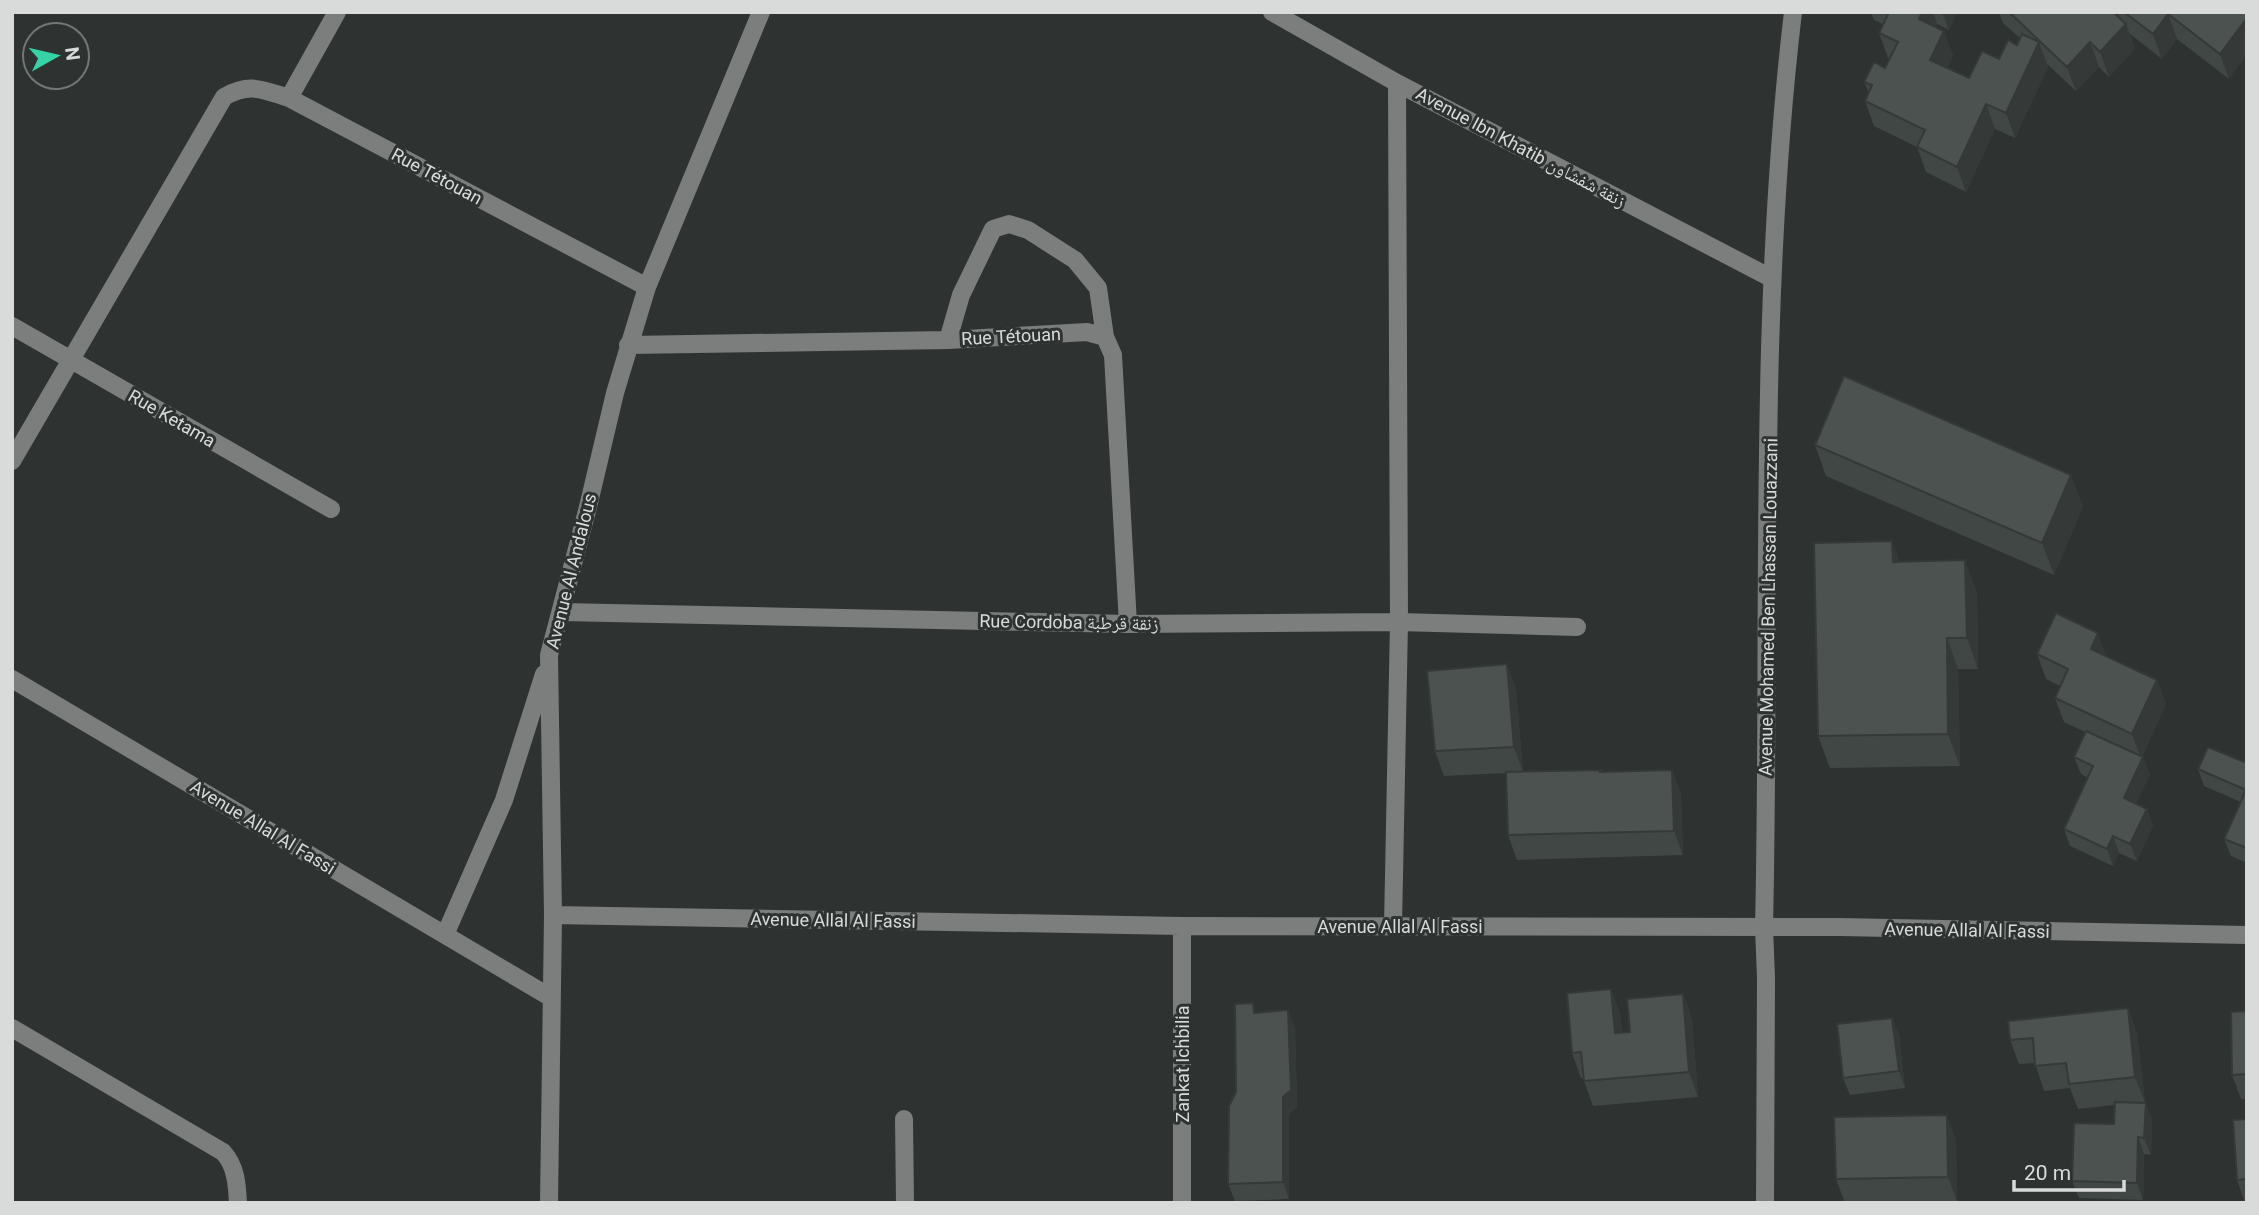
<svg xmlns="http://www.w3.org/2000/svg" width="2259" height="1215" font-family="Roboto,'Noto Naskh Arabic',sans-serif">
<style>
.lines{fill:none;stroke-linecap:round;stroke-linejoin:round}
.minor{stroke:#7b7e7d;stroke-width:18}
.wall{fill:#414744}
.shaded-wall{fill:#353937}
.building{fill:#4c524f;stroke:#353937;stroke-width:2}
.labels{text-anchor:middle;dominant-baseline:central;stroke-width:6;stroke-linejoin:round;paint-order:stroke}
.street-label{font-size:18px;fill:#d8dbda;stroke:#2e3331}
</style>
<rect width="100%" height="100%" fill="#2e3331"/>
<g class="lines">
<!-- minor -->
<path class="minor" d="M1272,12L1397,83L1771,278
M289,98L337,12
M12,326L331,509
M948,340L961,295L993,229L1009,224L1028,230L1075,260L1098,288L1105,337L1113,355L1128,624
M628,345L948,340L1087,332L1105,337
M12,461L224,97C250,82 263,90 289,98L647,287
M562,612L1128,624L1399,622L1577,627
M12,679L550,997
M553,915L1182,926L1839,927L2247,935
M1393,926L1399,622L1397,83
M445,935L504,800L544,674
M12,1028L223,1152C236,1166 237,1184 238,1203
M904,1119L905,1203
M549,1203L553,915L549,655L588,507L615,393L647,287L761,12
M1182,1203V926
M1765,1203L1766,978L1764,927C1771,623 1757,316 1793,12"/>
</g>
<!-- wall -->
<path class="wall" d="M1871,12H1957L1949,30L1937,24L1936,27L1953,55L1947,68L1969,78L1999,59L2017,45L2020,38L2003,23L1999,12H2113L2119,17L2117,12H2247L2229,79L2177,39L2162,59L2130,34L2135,49L2109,77L2099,67L2076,91L2047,64L2048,67L2015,138L1995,129L1966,192L1926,172L1917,147L1874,126L1865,101L1869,93L1864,82L1885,68L1890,59L1888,58L1879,33L1883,24L1874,20Z
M1815,445L2083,506L2054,575L1826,476Z
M1900,562L1977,592L1978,669H1958L1960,766L1830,768L1818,736Z
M2037,654L2107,656L2157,680L2166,704L2142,757L2150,774L2136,804L2147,809L2153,826L2137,861L2119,853L2113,866L2070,846L2064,829L2088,778L2081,774L2074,757L2085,732L2064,722L2055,698L2060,686L2046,679Z
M1507,664L1516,689L1523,772L1601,770L1602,772L1672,770L1681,795L1683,855L1517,860L1508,835L1506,773L1444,776L1435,751Z
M2246,763H2247V863L2231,856L2224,839L2241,802L2204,786L2198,769Z
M1611,989L1620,1014L1622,1032H1630L1683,994L1692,1019L1698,1097L1593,1106L1583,1078H1581L1572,1053Z
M2128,1008L2137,1033L2145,1102L2152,1120L2151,1155L2144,1154L2143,1200L2079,1198L2072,1181L2114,1124L2115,1105L2078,1109L2070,1088L2044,1091L2035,1063L2019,1064L2010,1040Z
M2247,1011V1099H2241L2232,1075Z
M1257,1012L1295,1027L1297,1107L1289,1114V1199L1235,1201L1228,1184Z
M1892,1018L1899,1035L1905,1088L1850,1095L1843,1078Z
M2247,1119V1203H2245L2237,1180Z
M1956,1139L1957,1201L1845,1203L1836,1179Z"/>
<!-- shaded-wall -->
<path class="shaded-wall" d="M1922,12H1933L1937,24L1928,44L1919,19Z
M1942,12H1957L1949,30Z
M2168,14L2177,39L2162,59L2153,34Z
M2247,18V55L2229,79L2220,54Z
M2126,24L2135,49L2109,77L2100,52Z
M1944,31L1953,55L1939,85L1930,60Z
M2039,42L2048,67L2015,138L2006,113Z
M2090,42L2099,67L2076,91L2067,67Z
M1986,104L1995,129L1966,192L1957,167Z
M2071,475L2083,506L2054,575L2042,543Z
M1892,541L1904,573L1893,562Z
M1965,560L1977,592L1978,669L1967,638Z
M2098,633L2107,658L2091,649Z
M1947,638L1958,669L1960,766L1948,734Z
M1507,664L1516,689L1523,772L1514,747Z
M2157,680L2166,704L2141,759L2132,734Z
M2143,757L2150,774L2131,815L2124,798Z
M1672,770L1681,795L1683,855L1674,831Z
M2147,809L2153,826L2137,861L2130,844Z
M2113,836L2119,853L2113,866L2107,849Z
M1611,989L1620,1014L1624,1058L1615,1033Z
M1683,994L1692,1019L1698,1097L1689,1072Z
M2128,1008L2137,1033L2145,1102L2135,1077Z
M1288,1010L1295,1027L1297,1107L1289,1114V1199L1283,1182V1097Z
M1892,1018L1899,1035L1905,1088L1899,1071Z
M2146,1103L2152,1120L2151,1155L2144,1138Z
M1947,1115L1956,1139L1957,1201L1948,1177Z
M2138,1137L2144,1154L2143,1200L2137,1183Z"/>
<!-- building -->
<path class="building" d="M1889,12H1922L1919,19L1944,31L1930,60L1969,78L1982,51L1999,59L2008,40L2017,45L2022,34L2039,42L2006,113L1986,104L1957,167L1917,147L1925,130L1865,101L1872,85L1864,82L1874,62L1885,68L1898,42L1879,33Z
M2009,12H2113L2126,24L2100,52L2090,42L2067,67Z
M2124,12H2247V18L2220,54L2168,14L2153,34Z
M1844,376L2071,475L2042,543L1815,445Z
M1892,541L1893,562L1965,560L1967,638H1947L1948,734L1818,736L1814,543Z
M2056,613L2098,633L2091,649L2157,680L2132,734L2055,698L2068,669L2037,654Z
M1507,664L1514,747L1435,751L1427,671Z
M2086,731L2143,757L2124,798L2147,809L2130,844L2113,836L2107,849L2064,829L2093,766L2074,757Z
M2208,747L2247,763V848L2224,839L2246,790L2198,769Z
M1601,770L1600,772L1672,770L1674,831L1508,835L1506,772Z
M1611,989L1615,1033L1630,1032L1627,999L1683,994L1689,1072L1584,1081L1581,1052L1572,1053L1567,993Z
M1253,1003L1254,1013L1288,1010L1291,1090L1283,1097V1182L1228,1184L1229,1106L1236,1092L1235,1004Z
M2128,1008L2135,1077L2069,1084L2066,1063L2035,1066L2033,1038L2010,1040L2008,1021Z
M2247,1011V1074L2232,1075L2231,1012Z
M1892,1018L1899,1071L1843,1078L1837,1024Z
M2115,1102L2146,1103L2144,1138L2138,1137L2137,1183L2072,1181L2074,1123L2114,1124Z
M1947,1115L1948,1177L1836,1179L1834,1117Z
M2247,1119V1179L2237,1180L2233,1120Z"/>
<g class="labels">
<!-- street labels -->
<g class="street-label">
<text transform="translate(1521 147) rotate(28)">Avenue Ibn Khatib زنقة شفشاون</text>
<text transform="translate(437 176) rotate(28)">Rue Tétouan</text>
<text transform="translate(1011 336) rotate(-3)">Rue Tétouan</text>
<text transform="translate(172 418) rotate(30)">Rue Ketama</text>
<text transform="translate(571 571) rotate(-76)">Avenue Al Andalous</text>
<text transform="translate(1768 607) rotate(-89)">Avenue Mohamed Ben Lhassan Louazzani</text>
<text transform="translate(1069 622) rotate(1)">Rue Cordoba زنقة قرطبة</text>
<text transform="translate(263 827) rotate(31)">Avenue Allal Al Fassi</text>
<text transform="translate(833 920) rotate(1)">Avenue Allal Al Fassi</text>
<text x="1400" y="926">Avenue Allal Al Fassi</text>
<text transform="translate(1967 930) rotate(1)">Avenue Allal Al Fassi</text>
<text transform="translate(1182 1064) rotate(-90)">Zankat Ichbilia</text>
</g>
</g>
<!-- border -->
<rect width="2259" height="1215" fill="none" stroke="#d8dbda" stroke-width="28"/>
<!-- north arrow -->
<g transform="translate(56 56) rotate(82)"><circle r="33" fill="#2e3331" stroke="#727675" stroke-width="2"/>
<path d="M0-5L12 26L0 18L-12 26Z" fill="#35d4a7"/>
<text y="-10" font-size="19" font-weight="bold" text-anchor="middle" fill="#d8dbda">N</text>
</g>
<!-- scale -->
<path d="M2014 1180v10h110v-10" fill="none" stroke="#d8dbda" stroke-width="3.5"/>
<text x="2024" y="1180" font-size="21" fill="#d8dbda" stroke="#2e3331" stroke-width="5" paint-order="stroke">20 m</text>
</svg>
